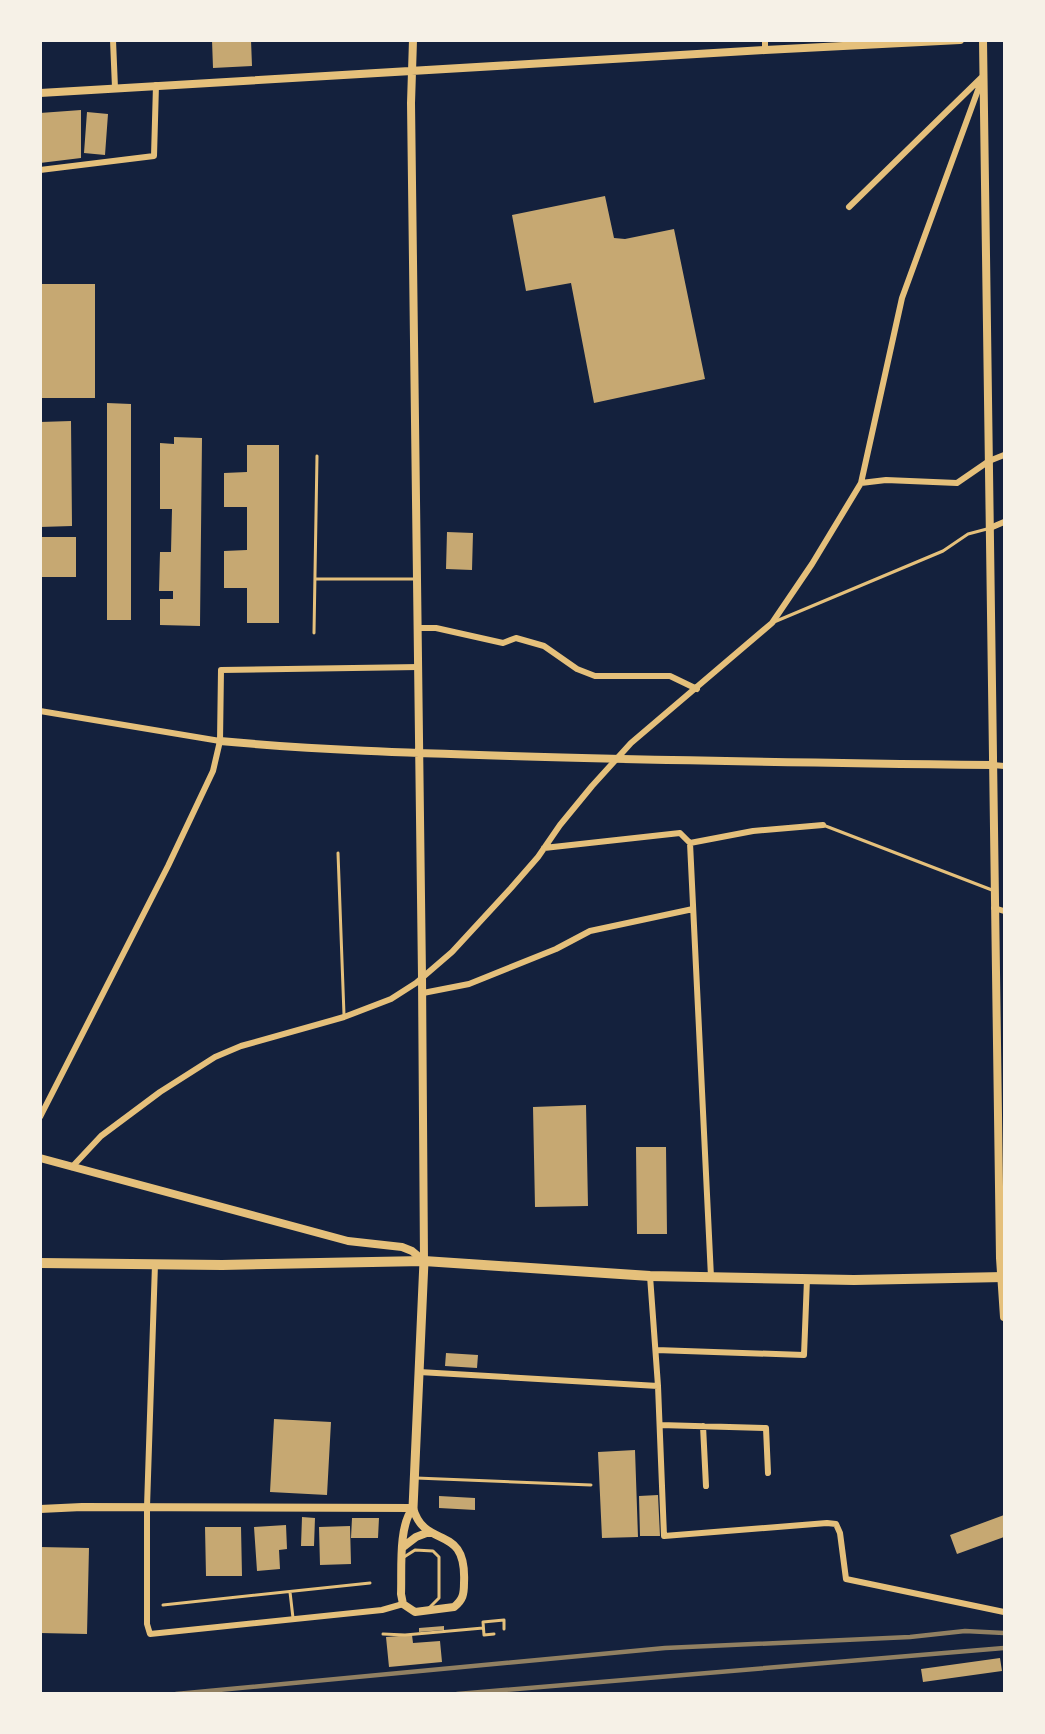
<svg xmlns="http://www.w3.org/2000/svg" width="1045" height="1734" font-family="'DM Sans',sans-serif">
<style>
.building{fill:#c6a872}
.lines{fill:none;stroke-linecap:round;stroke-linejoin:round}
.path{stroke:#e5c07b;stroke-width:3}
.service{stroke:#e5c07b;stroke-width:3}
.minor{stroke:#e5c07b;stroke-width:6}
.tertiary{stroke:#e5c07b;stroke-width:8}
.secondary{stroke:#e5c07b;stroke-width:9}
.trunk{stroke:#e5c07b;stroke-width:10}
.rail{stroke:#918062;stroke-width:4.5}
</style>
<rect width="100%" height="100%" fill="#14213d"/>
<!-- building -->
<path class="building" d="M212,40H251L252,66L213,68Z
M81,110V158L40,163V113Z
M87,112L108,114L105,155L84,153Z
M605,196L614,238L625,239L674,229L705,379L594,403L571,283L526,291L512,215Z
M40,284H95V398H40Z
M107,403L131,404V620H107Z
M71,421L72,526L40,527V422Z
M174,437L202,438L200,626L160,625V599H173V591H159L160,552H171L172,509H160V443L174,444Z
M247,445H279V623H247V588H224V551L247,550V507H224V473L247,472Z
M447,532L473,533L472,570L446,569Z
M40,537H76V577H40Z
M586,1105L588,1206L535,1207L533,1107Z
M636,1147H666L667,1234H637Z
M446,1353L478,1355L477,1368L445,1366Z
M274,1419L331,1422L327,1495L270,1492Z
M635,1450L638,1537L602,1538L598,1452Z
M658,1495L660,1536H640L639,1496Z
M439,1496L475,1498V1510L439,1508Z
M1004,1515V1537L957,1554L950,1535Z
M302,1517L315,1518L314,1546H301Z
M352,1518H379L378,1538H351Z
M286,1525L287,1549L279,1550L280,1569L257,1571L254,1527Z
M350,1526L351,1564L320,1565L319,1527Z
M205,1527H241L242,1576H206Z
M40,1547L89,1548L87,1634L40,1633Z
M444,1626V1630L419,1632V1628Z
M412,1635L413,1643L440,1641L442,1662L389,1667L386,1637Z
M1000,1658L1002,1671L923,1682L921,1669Z"/>
<g class="lines">
<!-- path -->
<path class="path" d="M383,1634L405,1635L483,1628
M494,1634L484,1635L483,1622L504,1620V1629"/>
<!-- service -->
<path class="service" d="M315,579H415
M774,622L943,551L968,534L987,529
M314,633L317,456
M823,825L992,890
M338,853L344,1015
M416,1478L591,1485
M404,1557L415,1550L433,1551L439,1557V1598L429,1608
M290,1592L293,1618
M163,1605L370,1583"/>
<!-- minor -->
<path class="minor" d="M113,40L115,88
M765,50V40
M40,170L154,156L156,85
M849,207L981,78
M861,483L902,298L982,79
M990,528L1004,522
M418,628H436L503,643L516,638L544,646L577,669L595,676H670L697,689
M40,711L220,741
M993,765L1004,766
M690,843L711,1277
M544,848L680,833L690,843L753,831L823,825
M994,908L1004,911
M423,993L469,984L556,949L590,931L693,909
M40,1117L168,866L213,771L220,741L221,670L419,667
M72,1167L101,1136L160,1092L215,1057L241,1046L344,1017L391,999L416,983L452,952L511,888L538,857L560,825L592,786L631,743L772,623L812,564L861,483L886,480L957,483L989,461L1004,455
M155,1264L147,1507V1624L150,1634L382,1610L403,1604
M650,1276L658,1386L664,1536L827,1523L836,1524L840,1533L846,1579L1004,1612
M656,1350L804,1355L807,1279
M419,1372L658,1386
M660,1425L766,1428L768,1473
M703,1426L706,1486"/>
<!-- tertiary -->
<path class="tertiary" d="M413,40L411,103L422,976L424,1261
M983,40L1000,1258L1004,1317
M40,93L765,50L960,40
M220,741C316,750 413,753 510,756C671,761 832,763 993,765
M40,1158L348,1241L402,1247L412,1251L424,1261
M413,1508C425,1551 467,1522 464,1583C464,1594 463,1600 454,1607L415,1612L403,1604L401,1594C402,1571 398,1526 413,1508Z
M40,1509L82,1507L413,1508
M403,1547L416,1537L429,1532"/>
<!-- secondary -->
<path class="secondary" d="M413,1508L424,1261"/>
<!-- trunk -->
<path class="trunk" d="M40,1263L222,1265L424,1261L650,1276L854,1280L1004,1277"/>
<!-- rail -->
<path class="rail" d="M176,1694L665,1648L910,1637L965,1631L1004,1633
M457,1694L1004,1648"/>
</g>
<!-- border -->
<rect width="1045" height="1734" fill="none" stroke="#f6f1e7" stroke-width="84"/>
</svg>
